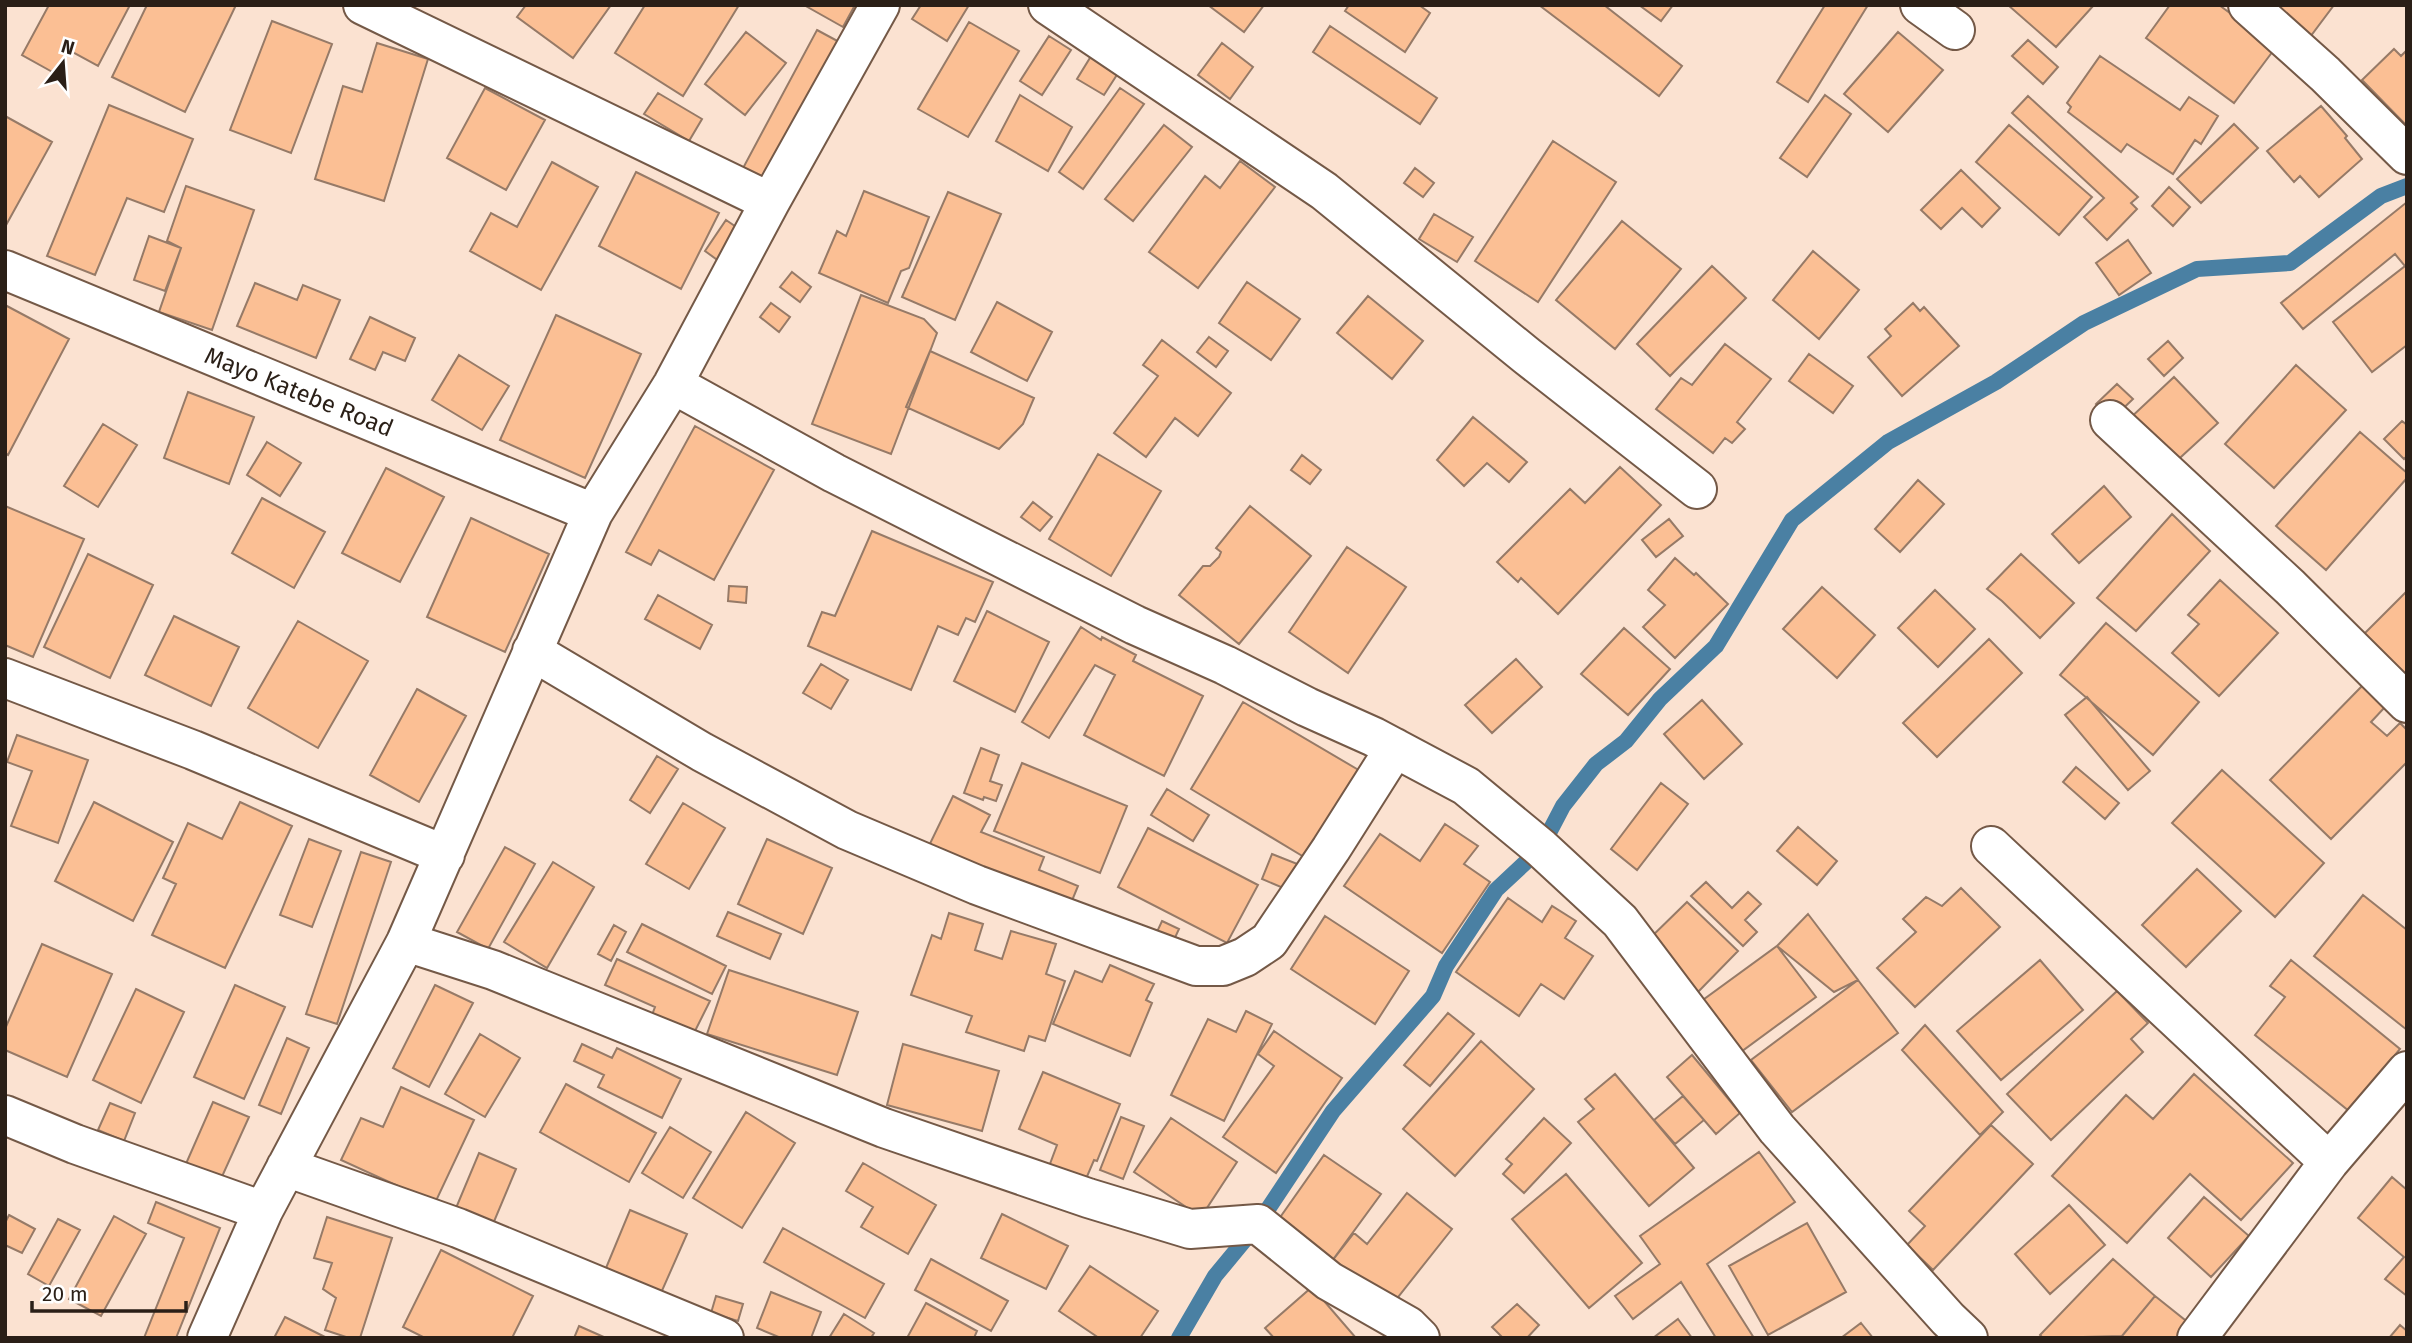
<svg xmlns="http://www.w3.org/2000/svg" width="2412" height="1343" font-family="'Fira Sans',sans-serif">
<style>
.lines{fill:none;stroke-linecap:round;stroke-linejoin:round}
.stream{stroke:#4a80a3;stroke-width:16}
.building{fill:#fbbf94;stroke:#967a67;stroke-width:2}
.street-casing{stroke:#745947;stroke-width:42}
.street{stroke:#fff;stroke-width:38}
.labels{text-anchor:middle;dominant-baseline:central;stroke-width:7;stroke-linejoin:round;paint-order:stroke}
.street-label{font-size:24px;fill:#2a1f17;stroke:#fff}
</style>
<rect width="100%" height="100%" fill="#fbe2d1"/>
<g class="lines">
<!-- stream -->
<path class="stream" d="M1179,1338L1215,1276L1258,1224L1333,1111L1433,996L1446,966L1496,890L1541,848L1563,806L1596,764L1626,741L1660,699L1716,646L1792,520L1888,442L1996,382L2084,323L2197,269L2290,263L2381,196L2407,186"/>
</g>
<!-- building -->
<path class="building" d="M49,5H130L98,66L69,50L56,74L22,55Z
M147,5H236L185,112L112,77Z
M526,5H611L573,58L517,17Z
M645,5H739L683,96L615,53Z
M804,5H855L843,27Z
M921,5H969L947,41L912,19Z
M1208,5H1264L1244,32Z
M1349,5H1419L1430,13L1405,52L1345,11Z
M1539,5H1604L1682,66L1659,96Z
M1639,5H1673L1661,21Z
M1825,5H1868L1808,102L1777,82Z
M2008,5H2094L2056,47Z
M2170,5H2219L2276,47L2234,103L2146,38Z
M2270,5H2334L2310,37Z
M272,21L332,44L291,153L230,130Z
M969,22L1019,51L968,137L918,109Z
M1330,26L1437,98L1420,124L1313,52Z
M817,30L843,44L769,183L742,170Z
M746,32L786,63L745,115L705,84Z
M1898,32L1943,70L1888,132L1844,94Z
M1049,36L1071,50L1042,95L1020,81Z
M2028,40L2058,67L2043,84L2012,56Z
M377,43L428,59L384,201L315,179L343,86L362,92Z
M1222,43L1253,67L1230,99L1198,75Z
M2394,49L2401,56L2407,50V126L2362,80Z
M1093,53L1120,70L1104,95L1077,79Z
M2100,56L2180,110L2189,97L2218,116L2201,144L2195,140L2173,174L2127,144L2121,152L2068,112L2071,107L2067,103Z
M485,88L545,120L506,190L447,158Z
M1120,88L1144,104L1083,189L1059,172Z
M658,93L702,119L689,141L644,114Z
M1020,95L1072,127L1048,171L996,141Z
M1825,95L1851,114L1807,177L1780,158Z
M2028,96L2138,197L2131,203L2137,209L2107,240L2084,217L2104,198L2012,113Z
M109,105L193,139L164,212L127,198L95,275L47,256Z
M2321,106L2347,136L2345,138L2362,159L2319,197L2300,176L2294,182L2267,151Z
M5,116L52,142L5,227Z
M2234,124L2258,148L2201,203L2177,179Z
M1164,125L1192,147L1133,221L1105,199Z
M2009,125L2092,197L2059,235L1976,162Z
M1553,141L1616,182L1538,302L1475,261Z
M1240,161L1275,187L1198,288L1149,252L1205,176L1220,188Z
M552,162L598,187L541,290L470,251L491,213L517,227Z
M1415,168L1434,183L1423,197L1404,183Z
M1961,170L2000,208L1982,227L1962,208L1941,229L1921,210Z
M636,172L719,213L681,289L599,246Z
M186,186L254,210L212,330L159,312L181,248L167,241Z
M2169,187L2190,207L2173,226L2152,206Z
M864,191L929,217L909,268L901,271L888,303L819,273L837,231L846,236Z
M948,192L1001,214L955,320L902,297Z
M2407,202V345L2372,372L2333,322L2405,266L2395,254L2303,329L2281,303Z
M1434,214L1473,237L1457,262L1419,239Z
M726,220L748,235L727,267L705,251Z
M1622,221L1681,269L1615,349L1556,300Z
M149,236L181,248L165,291L134,280Z
M2128,240L2151,273L2119,295L2096,263Z
M1813,251L1859,290L1819,339L1773,300Z
M1712,266L1746,298L1670,376L1637,344Z
M792,272L811,287L800,302L780,287Z
M1247,282L1300,319L1271,360L1219,323Z
M255,283L297,300L303,285L340,300L316,358L237,326Z
M861,295L924,319L937,333L891,454L812,424Z
M1368,296L1423,341L1392,379L1337,333Z
M997,302L1052,332L1027,381L971,352Z
M771,303L790,317L779,332L760,317Z
M1913,303L1920,311L1924,307L1959,346L1902,396L1868,357L1891,336L1885,329Z
M5,305L69,339L8,455L5,453Z
M556,315L641,354L585,478L500,440Z
M370,317L415,338L405,361L383,352L375,370L350,359Z
M1209,337L1228,351L1216,367L1197,352Z
M1162,340L1231,393L1198,436L1175,418L1146,457L1114,433L1158,376L1143,365Z
M2168,341L2183,358L2164,376L2148,359Z
M1725,344L1771,379L1737,422L1745,429L1732,443L1725,438L1713,453L1656,409L1681,378L1692,385Z
M930,351L1034,398L1023,424L999,449L906,407Z
M1809,354L1853,386L1833,413L1789,381Z
M459,355L509,386L482,430L432,400Z
M2296,365L2346,410L2274,488L2225,444Z
M2174,377L2218,423L2170,467L2127,421Z
M2117,384L2133,399L2111,420L2096,404Z
M188,392L254,417L229,484L164,458Z
M1473,417L1527,462L1509,482L1487,463L1464,486L1437,460Z
M2402,421L2407,425V456L2404,459L2384,439Z
M103,424L137,445L98,507L64,486Z
M695,426L774,470L714,580L659,550L651,565L626,552Z
M2360,432L2407,473V478L2326,570L2276,526Z
M267,442L301,463L280,496L247,475Z
M1098,454L1161,491L1111,576L1049,539Z
M1302,455L1321,470L1310,484L1291,470Z
M1620,467L1661,505L1558,614L1521,578L1518,582L1497,562L1570,489L1585,503Z
M386,468L444,497L400,582L342,553Z
M1918,480L1944,504L1900,552L1875,529Z
M2104,486L2131,517L2079,563L2052,534Z
M262,498L325,532L294,588L232,553Z
M1033,502L1052,517L1040,531L1021,517Z
M5,506L84,539L33,657L5,645Z
M1250,506L1311,556L1239,644L1179,595L1203,566H1210L1219,557L1221,552L1216,548Z
M2172,514L2210,551L2136,631L2097,598Z
M471,518L549,554L505,652L427,617Z
M1669,519L1683,536L1656,557L1642,540Z
M872,531L993,582L975,622L966,618L958,635L938,626L911,690L808,646L822,612L835,616Z
M1347,547L1406,587L1348,673L1289,632Z
M88,554L153,585L110,678L44,647Z
M2021,554L2074,603L2040,638L2002,601L1987,589Z
M1675,558L1694,575L1696,573L1728,604L1675,658L1643,627L1665,605L1648,590Z
M2220,580L2278,633L2219,696L2172,653L2199,624L2188,615Z
M729,586L747,587L746,603L728,601Z
M1822,587L1875,635L1837,678L1783,629Z
M1935,590L1975,629L1938,667L1898,628Z
M2407,591V674L2399,683L2357,641Z
M658,595L712,625L700,649L645,619Z
M987,611L1049,642L1015,712L954,681Z
M174,616L239,647L211,706L145,675Z
M298,621L368,661L318,748L248,708Z
M2106,623L2199,702L2153,755L2060,675Z
M1081,627L1101,640L1102,637L1136,655L1133,661L1203,696L1164,776L1084,735L1115,675L1095,665L1049,738L1022,722Z
M1624,628L1670,669L1628,715L1581,674Z
M1989,639L2022,673L1937,757L1903,723Z
M1516,659L1542,687L1492,733L1465,705Z
M821,664L848,680L831,709L803,693Z
M2363,685L2385,707L2371,722L2387,736L2400,723L2407,730V762L2331,839L2270,780Z
M417,689L466,716L419,802L370,775Z
M2087,697L2150,771L2128,790L2065,715Z
M1702,700L1742,744L1704,779L1664,734Z
M1243,702L1362,772L1309,860L1191,789Z
M17,735L88,760L58,843L11,826L32,771L7,762Z
M981,748L999,755L990,781L1002,785L996,801L984,797L983,800L964,793Z
M657,756L678,769L650,813L630,800Z
M1022,763L1127,806L1100,873L994,831Z
M2076,767L2119,803L2105,819L2063,782Z
M2222,770L2324,863L2275,917L2172,823Z
M1661,783L1688,804L1637,870L1611,849Z
M1167,789L1209,815L1193,841L1151,815Z
M953,796L990,815L981,832L1044,857L1039,870L1078,886L1069,908L925,854Z
M94,802L173,842L133,921L55,881Z
M240,802L292,826L225,968L152,935L176,884L163,878L188,823L222,839Z
M683,803L725,828L689,889L646,864Z
M1445,824L1478,846L1464,864L1490,882L1442,953L1344,886L1380,834L1420,861Z
M1798,827L1837,861L1817,885L1777,851Z
M1148,828L1258,885L1227,943L1118,887Z
M309,839L341,851L312,927L280,915Z
M767,839L832,868L803,934L738,904Z
M505,847L535,864L488,949L457,932Z
M361,852L391,862L337,1024L306,1014Z
M1272,854L1305,867L1295,893L1262,879Z
M553,862L594,887L547,968L504,942Z
M2197,869L2241,911L2186,967L2142,925Z
M1706,882L1732,908L1748,892L1761,904L1745,920L1757,932L1743,946L1691,896Z
M1961,888L2000,927L1915,1007L1877,968L1916,932L1903,919L1926,897L1942,906Z
M2363,895L2407,930V1030L2314,956Z
M1508,898L1542,922L1552,906L1576,921L1565,938L1593,956L1564,999L1541,984L1519,1016L1456,972Z
M1687,902L1738,951L1696,994L1645,943Z
M728,912L781,934L770,959L717,936Z
M949,913L983,924L975,950L1002,959L1011,931L1056,944L1046,974L1065,981L1045,1041L1029,1036L1024,1051L966,1032L972,1016L911,995L932,935L941,939Z
M1808,914L1858,980L1834,992L1777,946Z
M1325,916L1409,971L1375,1024L1291,969Z
M1162,921L1179,929L1173,942L1156,934Z
M642,924L726,966L712,994L627,952Z
M614,925L626,932L611,961L598,954Z
M42,944L112,974L67,1077L5,1050V1029Z
M1777,946L1816,997L1734,1057L1696,1005Z
M617,959L710,1001L692,1037L650,1020L655,1007L605,985Z
M2040,960L2083,1010L2001,1080L1957,1031Z
M2291,960L2400,1049L2349,1111L2255,1035L2285,997L2270,986Z
M1110,965L1154,984L1146,1000L1152,1003L1130,1056L1053,1024L1075,971L1102,982Z
M729,970L858,1012L837,1075L707,1034Z
M1858,980L1898,1033L1792,1112L1751,1060Z
M235,985L285,1007L244,1099L194,1077Z
M435,985L473,1003L429,1087L393,1068Z
M136,989L184,1012L141,1103L93,1080Z
M2117,991L2148,1023L2131,1039L2143,1052L2051,1140L2007,1094Z
M1246,1011L1272,1024L1224,1121L1171,1095L1208,1019L1236,1032Z
M1448,1013L1474,1034L1430,1086L1404,1065Z
M1925,1025L2003,1112L1980,1135L1902,1050Z
M1274,1031L1342,1078L1276,1173L1223,1137L1274,1066L1258,1054Z
M480,1034L520,1058L485,1117L445,1094Z
M287,1038L309,1048L281,1114L259,1105Z
M1481,1041L1534,1089L1455,1176L1403,1129Z
M582,1044L612,1058L617,1048L681,1079L662,1118L598,1087L604,1075L574,1061Z
M903,1044L999,1071L982,1131L887,1105Z
M1692,1055L1740,1113L1716,1134L1667,1077Z
M1043,1072L1120,1104L1097,1161L1094,1160L1083,1186L1047,1172L1057,1145L1019,1129Z
M1615,1074L1694,1168L1649,1206L1578,1122L1594,1109L1585,1099Z
M2194,1074L2293,1163L2241,1220L2190,1174L2127,1243L2052,1176L2126,1095L2153,1119Z
M566,1084L656,1133L629,1182L540,1132Z
M401,1087L474,1120L435,1203L341,1160L361,1118L383,1127Z
M1683,1096L1704,1120L1675,1144L1654,1120Z
M213,1102L249,1117L220,1181L185,1166Z
M110,1103L135,1113L124,1141L98,1130Z
M746,1112L795,1143L742,1228L693,1198Z
M1121,1117L1144,1126L1123,1179L1100,1170Z
M1171,1118L1237,1162L1201,1217L1134,1172Z
M1544,1118L1571,1143L1524,1193L1503,1174L1512,1164L1506,1159Z
M1991,1125L2033,1164L1933,1270L1907,1245L1925,1226L1909,1211Z
M670,1127L711,1152L683,1198L642,1173Z
M1759,1152L1795,1202L1707,1264L1754,1338H1716L1681,1282L1633,1319L1615,1296L1660,1264L1640,1236Z
M479,1153L516,1169L493,1224L456,1208Z
M1324,1155L1381,1194L1329,1265L1274,1226Z
M863,1163L936,1205L908,1254L861,1227L873,1207L846,1191Z
M1566,1174L1642,1263L1589,1308L1512,1219Z
M2392,1177L2407,1190V1296L2385,1279L2404,1257L2358,1218Z
M1407,1193L1452,1229L1387,1311L1329,1265L1354,1233L1367,1244Z
M2204,1197L2249,1236L2211,1277L2168,1238Z
M156,1202L220,1228L176,1338H144L184,1238L148,1223Z
M2069,1205L2105,1245L2050,1294L2015,1254Z
M630,1210L687,1234L661,1293L606,1268Z
M1002,1214L1068,1246L1046,1289L981,1258Z
M9,1215L35,1229L22,1253L5,1245V1223Z
M114,1216L146,1234L101,1316L69,1299Z
M327,1217L392,1238L360,1338H349L325,1330L336,1298L323,1289L332,1263L314,1258Z
M58,1219L80,1230L49,1286L28,1274Z
M1807,1223L1846,1292L1768,1335L1729,1266Z
M783,1228L884,1284L865,1318L764,1262Z
M441,1250L533,1296L512,1338H425L403,1327Z
M931,1259L1008,1301L991,1331L915,1290Z
M2113,1259L2155,1296L2122,1336L2043,1338L2040,1335Z
M1090,1266L1158,1311L1140,1338H1099L1059,1311Z
M1312,1287L1356,1338H1274L1265,1328Z
M771,1292L821,1312L811,1338H781L757,1328Z
M716,1296L743,1304L738,1321L711,1313Z
M2155,1296L2190,1324L2178,1338H2124L2122,1336Z
M926,1303L977,1331L974,1338H907Z
M1517,1304L1539,1325L1527,1338H1503L1492,1327Z
M844,1314L874,1333L871,1338H829Z
M285,1317L327,1338H274Z
M1678,1319L1692,1338H1653Z
M1861,1323L1873,1338H1841Z
M2400,1325L2407,1331V1338H2389Z
M579,1326L606,1338H574Z"/>
<g class="lines">
<defs>
<path id="street" d="M363,5L770,202
M1048,5L1324,191L1527,356L1697,489
M1920,5L1955,30
M2248,5L2325,74L2407,155
M5,270L593,513
M673,384L834,473L1135,625L1225,665L1307,707L1374,737L1466,786L1541,848L1620,921L1777,1129L1948,1319L1968,1338
M2110,420L2290,587L2407,703
M532,651L702,752L847,830L977,885L1196,966H1223L1245,957L1269,941L1331,849L1395,748
M5,678L193,750L445,855
M1991,846L2329,1162
M406,942L493,970L884,1128L1088,1198L1190,1229L1258,1224L1329,1281L1408,1326L1420,1338
M5,1115L75,1144L263,1211
M286,1167L458,1228L724,1338
M207,1338L263,1211L406,942L593,513L673,384L770,202L880,5
M2197,1338L2329,1162L2407,1071"/>
</defs>
<!-- street casing -->
<use href="#street" class="street-casing"/>
<!-- street -->
<use href="#street" class="street"/>
</g>
<g class="labels">
<!-- street labels -->
<g class="street-label">
<text transform="translate(299 392) rotate(22)">Mayo Katebe Road</text>
</g>
</g>
<!-- border -->
<rect width="2412" height="1343" fill="none" stroke="#2a1f17" stroke-width="14"/>
<!-- north arrow -->
<g transform="translate(63 63) rotate(17)" stroke="#ffffff" stroke-width="5" paint-order="stroke">
<path d="M0-5L12 26L0 18L-12 26Z" fill="#2a1f17"/>
<text y="-10" font-size="19" font-weight="bold" text-anchor="middle" fill="#2a1f17">N</text>
</g>
<!-- scale -->
<path d="M32 1301v10h154v-10" fill="none" stroke="#2a1f17" stroke-width="3.5"/>
<text x="42" y="1301" font-size="21" fill="#2a1f17" stroke="#ffffff" stroke-width="5" paint-order="stroke">20 m</text>
</svg>
